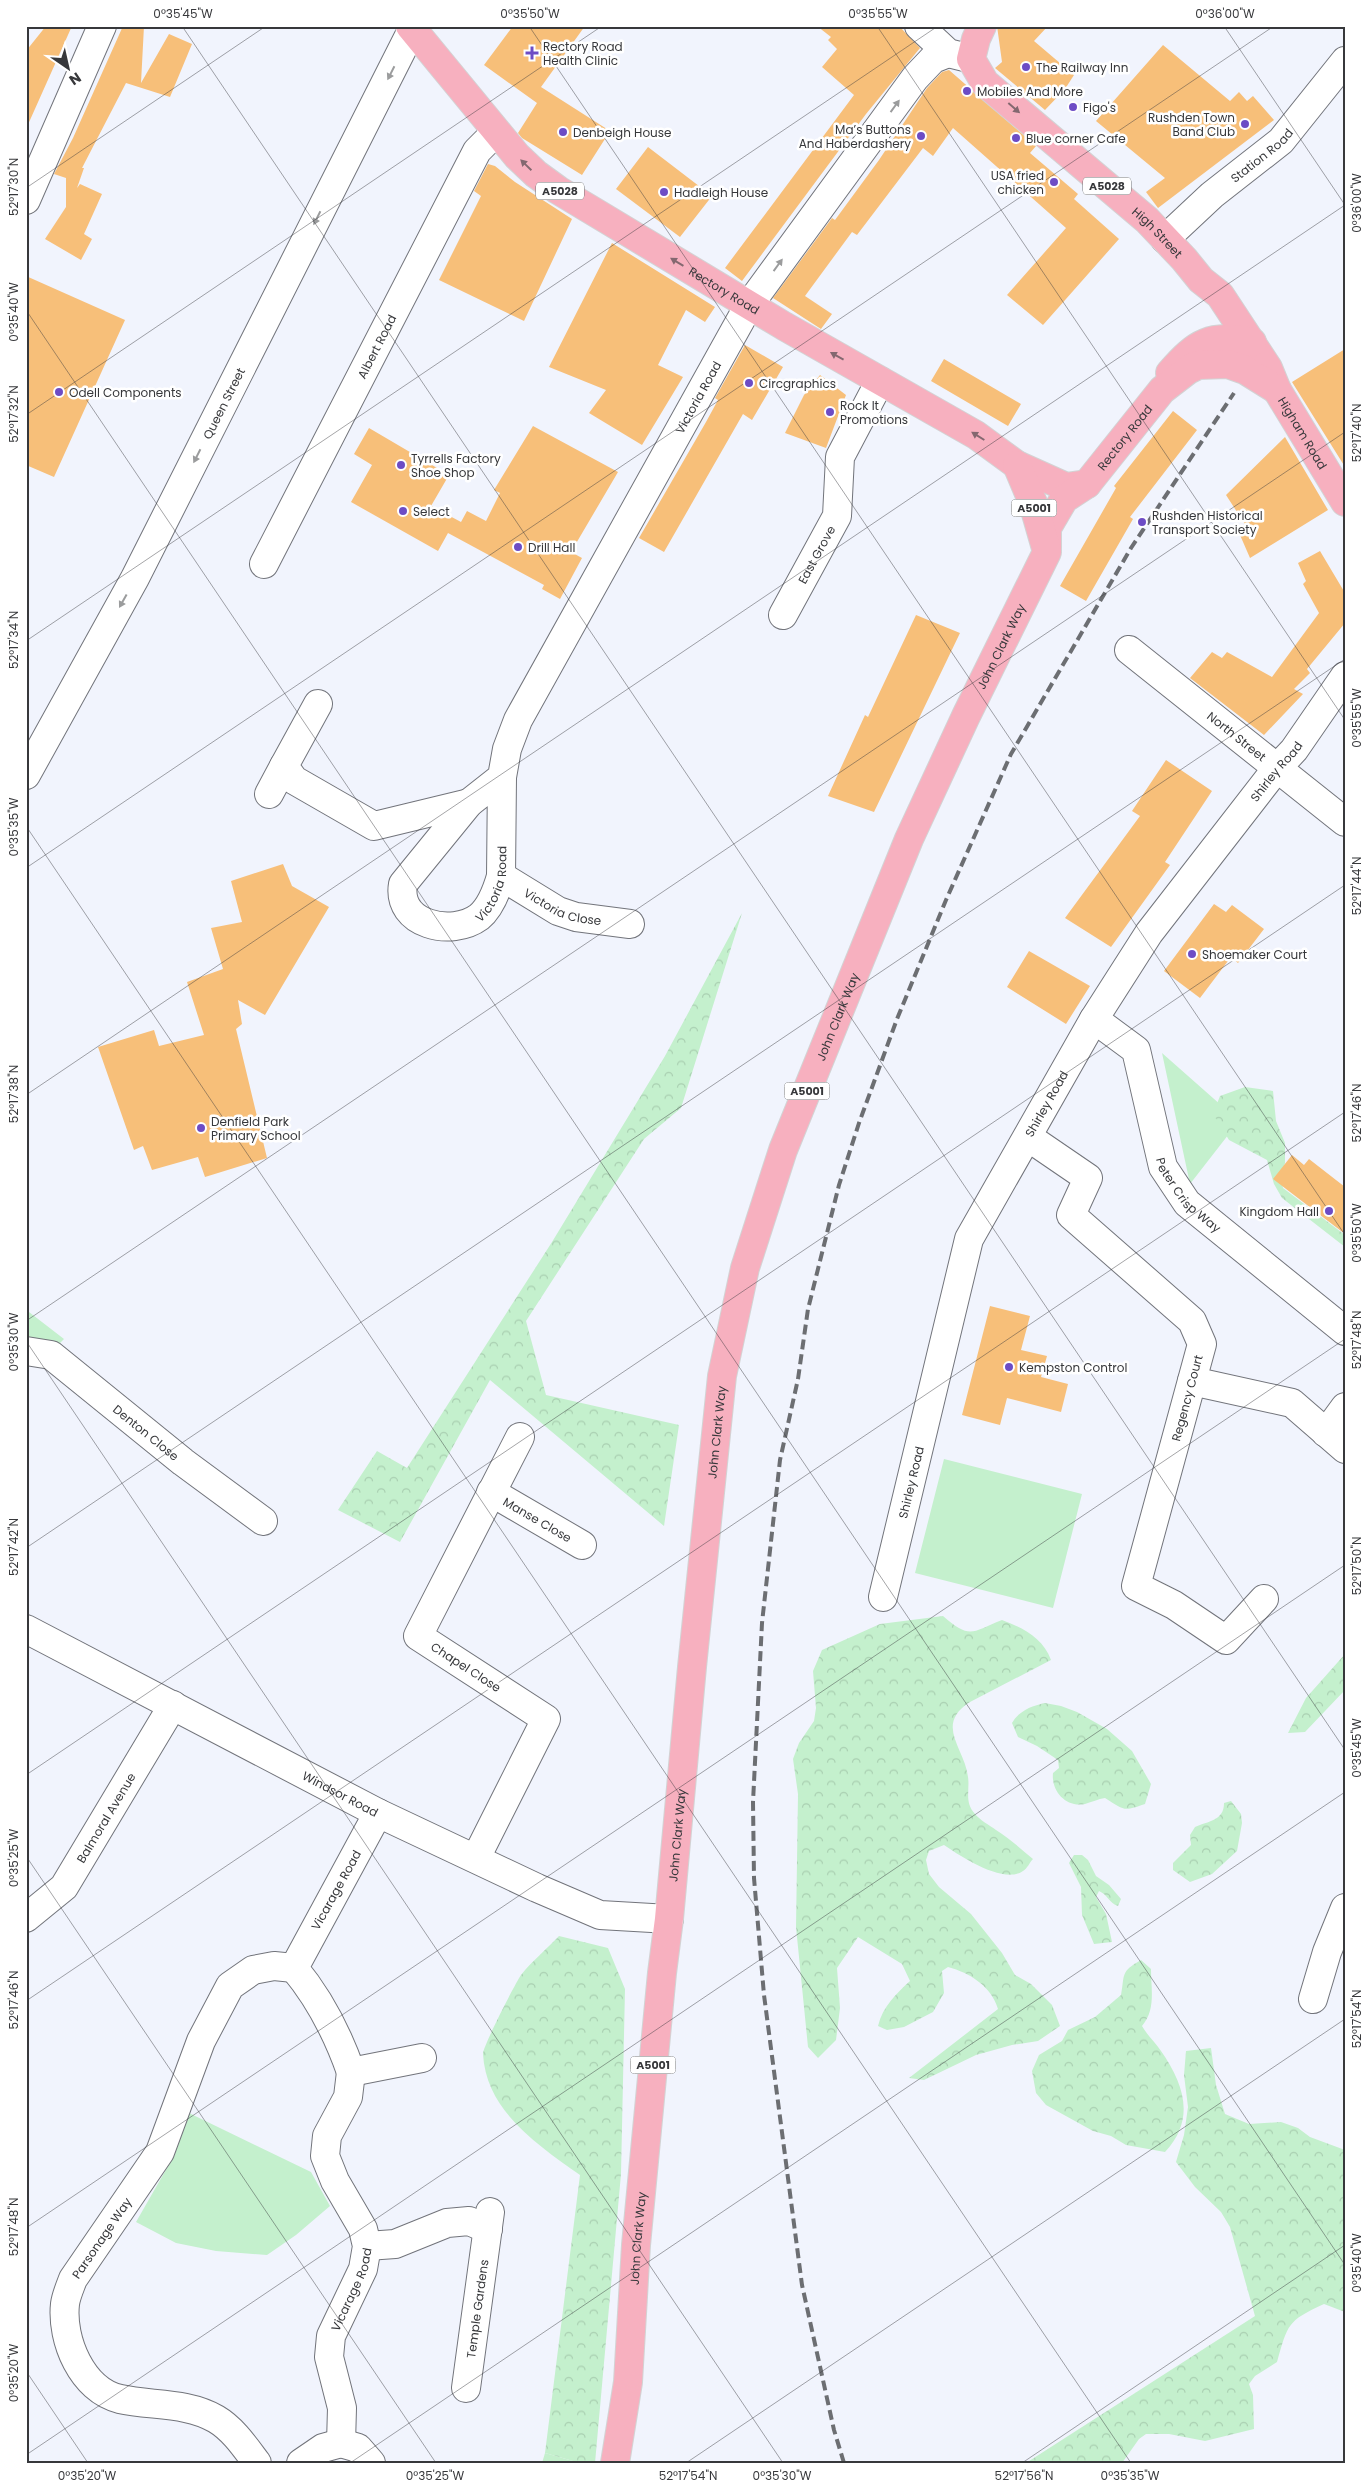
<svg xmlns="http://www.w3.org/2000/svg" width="1371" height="2489" font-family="Poppins,sans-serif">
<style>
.green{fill:#c4f0cd}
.forest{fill:url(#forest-crowns)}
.building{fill:#f7bf79}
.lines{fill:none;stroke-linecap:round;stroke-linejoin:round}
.minor-casing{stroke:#72747b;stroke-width:30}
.major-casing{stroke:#d3d3d4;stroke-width:30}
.minor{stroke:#fff;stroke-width:28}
.major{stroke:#f7b0bf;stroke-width:28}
.rail{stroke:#6c6e72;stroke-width:4;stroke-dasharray:10 5;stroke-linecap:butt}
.oneway{fill:#9b9c9d}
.oneway2{fill:#846870}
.ticks{fill:none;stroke:#37383b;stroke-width:1;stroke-opacity:0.45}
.poi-dot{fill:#6d4cc5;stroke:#fff;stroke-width:2}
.labels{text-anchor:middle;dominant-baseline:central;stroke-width:5;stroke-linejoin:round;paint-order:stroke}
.shield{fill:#fff;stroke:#737476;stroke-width:1}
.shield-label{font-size:11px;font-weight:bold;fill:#37383b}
.poi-label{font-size:12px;fill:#37383b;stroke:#fff;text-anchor:start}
.street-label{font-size:12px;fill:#37383b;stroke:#fff}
.neatline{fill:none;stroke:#37383b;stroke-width:2}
.ticks-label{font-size:12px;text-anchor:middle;fill:#37383b}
</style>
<defs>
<pattern id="forest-crowns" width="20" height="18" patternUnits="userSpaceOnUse" patternTransform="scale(1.25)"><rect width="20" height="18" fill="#c4f0cd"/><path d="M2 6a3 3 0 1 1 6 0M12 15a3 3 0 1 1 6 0" fill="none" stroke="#a9cfb1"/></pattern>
</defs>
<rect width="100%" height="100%" fill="#f1f4fd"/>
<!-- green -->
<path class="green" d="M1162,1053L1239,1121L1190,1184Z
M26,1312H29L64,1339L53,1350L26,1344Z
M944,1459L1082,1494L1053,1608L915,1573Z
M189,2113L311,2172L330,2206L296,2235L267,2255L216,2251L176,2243L136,2222L175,2154Z
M545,2453L580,2463H542Z"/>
<!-- forest -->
<path class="forest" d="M742,913L681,1108L644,1139L526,1321L546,1395L679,1425L664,1526L490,1380L400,1542L338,1510L377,1451L407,1468L552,1242L665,1056Z
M1245,1087L1273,1091L1276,1121L1285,1143V1163L1281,1178L1283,1188L1345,1235V1247L1282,1198L1274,1184L1267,1160L1229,1140L1213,1114L1220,1096Z
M943,1616C971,1640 971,1632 1002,1620C1023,1628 1043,1638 1051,1660L970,1702C934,1725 965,1748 968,1777C970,1790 964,1802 975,1814C980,1820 989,1825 996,1830C1009,1838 1021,1849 1033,1859C1030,1862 1027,1869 1023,1871C1004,1885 960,1856 944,1845L929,1851L926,1860L929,1874L939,1887L971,1914L1002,1953L1015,1975L1031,1984L1052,2005L1060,2026L1038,2041L1012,2045L976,2055L924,2080L909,2078L998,2009C991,1986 970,1973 948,1967L942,1971L944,1993L933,2012L904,2027L887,2030L878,2026C883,2006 896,1994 910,1981L902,1964L858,1937L837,1968L840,2008L836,2040L818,2058L808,2047L796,1927L798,1794L793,1759L799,1743L814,1721L816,1708L813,1671L822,1650L880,1624Z
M1345,1654V1690L1305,1732L1288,1733L1306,1698Z
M1045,1703L1061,1706L1077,1712L1107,1729L1132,1751L1151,1784L1145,1804C1123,1812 1124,1810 1105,1798C1098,1799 1092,1802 1085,1804C1066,1808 1051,1791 1053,1773L1059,1768L1058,1760L1037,1746L1018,1737L1012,1723C1019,1711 1031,1706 1045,1703Z
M1231,1801L1241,1814L1242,1823L1237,1851L1212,1874L1190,1882L1173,1870V1863L1191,1845L1190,1835L1195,1827C1208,1821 1224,1821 1224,1803Z
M1074,1855H1082L1088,1860L1096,1876L1109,1885L1121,1899L1118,1906C1109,1903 1108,1895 1099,1891L1096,1897L1106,1914L1112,1942L1094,1944L1082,1915L1081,1887L1069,1863Z
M559,1936L608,1948L625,1989L621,2174L595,2463H580L545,2453L580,2175C538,2145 486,2111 483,2054C482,2048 516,1982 521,1975C532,1961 547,1949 559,1936Z
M1141,1960L1151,1969C1151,1989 1156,2010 1142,2026C1147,2035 1155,2042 1161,2051C1184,2084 1196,2119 1165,2152L1126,2145L1111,2136L1093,2131L1046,2105L1036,2093L1032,2071L1039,2055L1062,2041L1068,2030L1095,2017L1121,1995C1125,1974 1120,1972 1141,1960Z
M1211,2048L1216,2085L1225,2114L1249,2124L1281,2122L1298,2128L1310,2137L1345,2150V2312L1324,2304C1287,2321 1288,2324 1277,2362L1255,2376L1249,2384L1253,2395L1254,2429L1205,2441L1169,2434H1146L1139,2439L1122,2463H1026L1255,2316L1230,2227L1221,2212L1195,2187L1176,2162L1184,2135L1188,2107L1184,2075L1186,2051Z"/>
<!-- building -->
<path class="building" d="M46,26H72L26,129V51Z
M123,26H144L141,83L169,34L192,44L170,97L126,83L82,168H84L77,188L80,184L102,194L84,234L92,239L81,260L45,239L66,207V178L54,174L73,138Z
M513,26H585L541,87L610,131L582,175L522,138L518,133L537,103L484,65Z
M817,26H899L920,48L866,114L742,281L725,268L854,95L822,67L837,49L828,40L831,37Z
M997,26H1048L1034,41L1074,75L1065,89L1045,110L995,68L1002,62Z
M1163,45L1230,101L1239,92L1247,101L1253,96L1274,120L1158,208L1146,192L1165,178L1096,121Z
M949,70L1036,146L1030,153L1078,194L1074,199L1119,239L1043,325L1007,295L1066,228L953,128L933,156L923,148L857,235L852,232L805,296L832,314L821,329L773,298L832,218L835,220L879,160L927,88L942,72Z
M648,147L712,196L680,237L616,189Z
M488,164L495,166L515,182L572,219L524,321L439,280L481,196L474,191Z
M612,243L715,307L705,322L686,310L658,365L683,377L642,445L589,413L606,390L549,367Z
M26,276L125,320L54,477L26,465Z
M745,345L783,367L752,420L743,414L664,552L639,538L706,422L718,400L715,398Z
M1345,349V467L1292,382Z
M944,359L1021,404L1008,426L931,381Z
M820,375L846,395L826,448L785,433L804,395Z
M1173,411L1197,430L1130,517L1133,519L1086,601L1060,586L1116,488L1114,486Z
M533,426L618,472L571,552L582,558L560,599L542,589L544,585L448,533L438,551L351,502L372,465L354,454L369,428L449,475L431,506L461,522L467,511L486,521L500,493L494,490Z
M1285,437L1328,510L1250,558L1240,535L1250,532L1226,495Z
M1320,551L1345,593V623L1307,669L1310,673L1294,689L1303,694L1264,735L1190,678L1212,652L1222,658L1227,652L1272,677L1319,613L1303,584L1306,581L1298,563Z
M916,615L960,633L874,812L828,796L865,715L868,717Z
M1166,760L1212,791L1165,862L1170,865L1111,947L1065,918L1140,816L1132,811Z
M283,864L292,886L329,907L265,1015L238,1000L242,1024L236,1029L267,1158L205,1177L198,1157L152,1170L143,1146L134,1150L98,1047L154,1030L159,1046L204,1035L187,982L223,969L211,928L242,922L231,881Z
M1214,904L1226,912L1232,905L1264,929L1238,963L1231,957L1200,998L1164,971Z
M1029,951L1090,986L1066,1024L1007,987Z
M1292,1155L1304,1165L1309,1159L1345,1187V1234L1273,1179Z
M990,1306L1030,1316L1021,1350L1047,1356L1041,1377L1068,1384L1061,1412L1007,1398L1000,1425L962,1415Z"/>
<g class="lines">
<defs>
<g id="minor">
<path d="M919,26L948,53L964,57"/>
<path d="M26,200L102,26"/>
<path id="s1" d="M1165,239L1212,195L1281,141L1345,61"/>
<path id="s2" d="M264,564L477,151L496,132"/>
<path id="s3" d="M783,615L837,516L840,457L880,381"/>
<path id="s4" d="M1129,650L1345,822"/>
<path d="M318,704L284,766L294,780L374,826L469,803"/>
<path id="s5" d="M26,775L135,578L414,26"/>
<path id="s6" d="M502,777L469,803L403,884C396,925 452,937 479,917C491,907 497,890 501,876L502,777L507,749L518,720L749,305L915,78L933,59L948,53"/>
<path d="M269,794L284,766"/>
<path id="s7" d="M501,876L558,911L576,917L630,924"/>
<path id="s8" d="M1094,1019L1136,1050L1163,1167L1187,1203L1345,1331"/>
<path d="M1028,1137L1088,1178L1071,1215L1192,1321L1202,1344L1136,1586L1174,1605L1226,1640L1264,1599"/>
<path id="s9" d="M26,1351L51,1355L183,1462L263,1521"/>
<path d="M1192,1381L1292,1403L1345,1449"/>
<path d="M1326,1433L1345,1407"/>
<path id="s10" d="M491,1492L582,1545"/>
<path id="s11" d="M883,1597L969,1239L1094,1019L1149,933L1277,768L1294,750L1345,676"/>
<path id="s12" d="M26,1629L378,1813L537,1888L600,1915L669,1919"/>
<path d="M378,1813L294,1968C319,1998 338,2035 351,2072L422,2058"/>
<path d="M476,1858L546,1719L418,1636L520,1437"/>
<path id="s13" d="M26,1918L64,1887L173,1705"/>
<path d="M1313,1999L1327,1952L1345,1908"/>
<path d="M367,2246L395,2244L447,2223L469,2221L488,2229"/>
<path id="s14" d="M466,2388L490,2212"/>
<path id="s15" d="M341,2443L342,2408L329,2357L331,2336L363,2269L367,2246L363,2229L335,2181L325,2156L327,2136L348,2097L351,2072"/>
<path d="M341,2443L358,2448L371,2463"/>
<path id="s16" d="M257,2463C245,2447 233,2429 216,2419C187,2402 151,2406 120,2399C82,2390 61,2340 65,2304C66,2296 70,2287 73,2279L160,2152L201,2041L230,1986L253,1970L274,1966L294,1968"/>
<path d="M301,2463L323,2448L341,2443"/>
</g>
<g id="major">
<path id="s17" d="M410,26L517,156L536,174L558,190L784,326L976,435L1017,465L1066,487L1087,484"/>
<path id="s18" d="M982,26L976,39L971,59L985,83L1147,220L1184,259L1201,280L1220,295L1268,368L1277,390L1345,502"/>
<path d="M1170,373C1197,342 1210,334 1252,342"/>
<path id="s19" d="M1047,548V528L1064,499L1087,484L1162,390L1188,370L1198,365L1228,364L1245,370L1277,390"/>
<path id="s20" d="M615,2463L628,2382L636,2245L662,1973L669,1919L692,1667L722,1376L745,1268L783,1150L909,839L966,716L1047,552L1033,503L1017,465"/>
</g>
</defs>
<!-- minor casing -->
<use href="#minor" class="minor-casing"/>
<!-- major casing -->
<use href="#major" class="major-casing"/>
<!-- minor -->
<use href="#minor" class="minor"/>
<!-- major -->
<use href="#major" class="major"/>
<!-- rail -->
<path class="rail" d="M844,2463L834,2430L802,2285L764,1995L754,1878L753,1802L762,1623L780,1460L798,1379L808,1309L839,1185L859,1123L897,1019L946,900L1011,754L1131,548L1234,393"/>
</g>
<!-- one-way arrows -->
<defs><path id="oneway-solid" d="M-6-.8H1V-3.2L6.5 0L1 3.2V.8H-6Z" transform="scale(1.25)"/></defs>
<g class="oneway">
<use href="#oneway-solid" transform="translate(391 73) rotate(117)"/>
<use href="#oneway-solid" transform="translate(895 106) rotate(-54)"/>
<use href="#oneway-solid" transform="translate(317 218) rotate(117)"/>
<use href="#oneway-solid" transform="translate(778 265) rotate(-54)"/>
<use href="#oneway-solid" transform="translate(197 456) rotate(117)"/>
<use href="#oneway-solid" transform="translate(123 601) rotate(119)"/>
</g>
<g class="oneway2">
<use href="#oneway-solid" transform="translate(1014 108) rotate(41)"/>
<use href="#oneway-solid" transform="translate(526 165) rotate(-136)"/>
<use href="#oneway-solid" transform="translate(677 262) rotate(-149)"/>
<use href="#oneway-solid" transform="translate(837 356) rotate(-151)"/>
<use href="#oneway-solid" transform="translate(978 436) rotate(-148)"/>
</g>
<!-- ticks -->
<path class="ticks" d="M182,26L1345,1750M529,26L1345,1235M877,26L1345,720M1224,26L1345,205M26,188L266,26M26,310L1345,2265M26,415L602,26M26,641L938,26M26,826L1131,2463M26,868L1274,26M26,1095L1345,205M26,1321L1345,432M26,1341L783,2463M26,1548L1345,659M26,1775L1345,885M26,1856L436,2463M26,2001L1345,1112M26,2228L1345,1339M26,2371L88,2463M26,2455L1345,1565M350,2463L1345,1792M686,2463L1345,2019M1022,2463L1345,2245"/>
<!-- markers -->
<g class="poi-dot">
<path d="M529.5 45.5h5v5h5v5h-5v5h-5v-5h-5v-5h5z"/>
<circle cx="1026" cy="67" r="5"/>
<circle cx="967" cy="91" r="5"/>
<circle cx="1073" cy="107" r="5"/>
<circle cx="1245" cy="124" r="5"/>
<circle cx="563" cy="132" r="5"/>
<circle cx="921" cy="136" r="5"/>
<circle cx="1016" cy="138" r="5"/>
<circle cx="1054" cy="182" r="5"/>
<circle cx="664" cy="192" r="5"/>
<circle cx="749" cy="383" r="5"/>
<circle cx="59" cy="392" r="5"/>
<circle cx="830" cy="412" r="5"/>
<circle cx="401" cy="465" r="5"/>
<circle cx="403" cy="511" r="5"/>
<circle cx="1142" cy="522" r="5"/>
<circle cx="518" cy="547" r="5"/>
<circle cx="1192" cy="954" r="5"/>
<circle cx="201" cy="1128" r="5"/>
<circle cx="1329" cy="1211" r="5"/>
<circle cx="1009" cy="1367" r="5"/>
</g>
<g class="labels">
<!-- shield labels -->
<g class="shield">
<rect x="1083" y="177.5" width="48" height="17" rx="4"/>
<rect x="536" y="182.5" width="48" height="17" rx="4"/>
<rect x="1011.5" y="499.5" width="45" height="17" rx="4"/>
<rect x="784.5" y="1082.5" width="45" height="17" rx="4"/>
<rect x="630.5" y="2056.5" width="45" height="17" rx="4"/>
</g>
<g class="shield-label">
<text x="1107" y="186">A5028</text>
<text x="560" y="191">A5028</text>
<text x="1034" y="508">A5001</text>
<text x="807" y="1091">A5001</text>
<text x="653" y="2065">A5001</text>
</g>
<!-- poi labels -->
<g class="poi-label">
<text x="543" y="46">Rectory Road<tspan x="543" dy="14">Health Clinic</tspan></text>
<text x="1036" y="67">The Railway Inn</text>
<text x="977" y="91">Mobiles And More</text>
<text x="1083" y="107">Figo's</text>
<text x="1235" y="117" text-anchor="end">Rushden Town<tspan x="1235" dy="14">Band Club</tspan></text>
<text x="911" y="129" text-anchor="end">Ma’s Buttons<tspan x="911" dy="14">And Haberdashery</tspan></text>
<text x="573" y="132">Denbeigh House</text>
<text x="1026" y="138">Blue corner Cafe</text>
<text x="1044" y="175" text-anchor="end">USA fried<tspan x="1044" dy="14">chicken</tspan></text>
<text x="674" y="192">Hadleigh House</text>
<text x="759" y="383">Circgraphics</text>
<text x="69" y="392">Odell Components</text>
<text x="840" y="405">Rock It<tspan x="840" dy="14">Promotions</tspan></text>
<text x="411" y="458">Tyrrells Factory<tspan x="411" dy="14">Shoe Shop</tspan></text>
<text x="413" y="511">Select</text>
<text x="1152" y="515">Rushden Historical<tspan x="1152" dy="14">Transport Society</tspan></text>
<text x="528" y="547">Drill Hall</text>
<text x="1202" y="954">Shoemaker Court</text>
<text x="211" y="1121">Denfield Park<tspan x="211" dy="14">Primary School</tspan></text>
<text x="1319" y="1211" text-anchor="end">Kingdom Hall</text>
<text x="1019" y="1367">Kempston Control</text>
</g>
<!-- street labels -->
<g class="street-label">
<text stroke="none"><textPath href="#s1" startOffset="128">Station Road</textPath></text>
<text stroke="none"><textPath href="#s18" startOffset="291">High Street</textPath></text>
<text stroke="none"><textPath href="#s17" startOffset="416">Rectory Road</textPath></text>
<text stroke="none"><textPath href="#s2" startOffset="245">Albert Road</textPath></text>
<text stroke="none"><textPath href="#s6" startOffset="826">Victoria Road</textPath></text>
<text stroke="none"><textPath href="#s5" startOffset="421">Queen Street</textPath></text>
<text stroke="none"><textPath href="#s18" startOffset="541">Higham Road</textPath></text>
<text stroke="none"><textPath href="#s19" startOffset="141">Rectory Road</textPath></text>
<text stroke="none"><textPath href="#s3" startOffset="69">East Grove</textPath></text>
<text stroke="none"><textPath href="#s20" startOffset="1876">John Clark Way</textPath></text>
<text stroke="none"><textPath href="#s4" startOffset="138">North Street</textPath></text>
<text stroke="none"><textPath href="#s11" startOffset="929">Shirley Road</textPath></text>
<text stroke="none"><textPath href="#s6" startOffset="288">Victoria Road</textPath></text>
<text stroke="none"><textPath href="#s7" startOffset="70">Victoria Close</textPath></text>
<text stroke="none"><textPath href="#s20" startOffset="1471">John Clark Way</textPath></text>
<text stroke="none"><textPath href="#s11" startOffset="524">Shirley Road</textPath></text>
<text stroke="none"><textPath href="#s8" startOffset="210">Peter Crisp Way</textPath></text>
<text transform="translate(1187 1398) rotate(-75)">Regency Court</text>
<text stroke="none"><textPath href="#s9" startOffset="148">Denton Close</textPath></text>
<text stroke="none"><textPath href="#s20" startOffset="1036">John Clark Way</textPath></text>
<text stroke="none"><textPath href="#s11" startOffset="118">Shirley Road</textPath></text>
<text stroke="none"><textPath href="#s10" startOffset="54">Manse Close</textPath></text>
<text transform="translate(466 1667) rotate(33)">Chapel Close</text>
<text stroke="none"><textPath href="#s12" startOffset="355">Windsor Road</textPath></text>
<text stroke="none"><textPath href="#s13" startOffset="130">Balmoral Avenue</textPath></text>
<text stroke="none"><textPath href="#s20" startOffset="631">John Clark Way</textPath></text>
<text transform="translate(336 1890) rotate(-61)">Vicarage Road</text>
<text stroke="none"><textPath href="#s16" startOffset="354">Parsonage Way</textPath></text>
<text stroke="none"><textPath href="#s20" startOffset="226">John Clark Way</textPath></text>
<text stroke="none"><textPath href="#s15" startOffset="160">Vicarage Road</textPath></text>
<text stroke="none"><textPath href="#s14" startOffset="80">Temple Gardens</textPath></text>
</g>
</g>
<!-- border -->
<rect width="1371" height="2489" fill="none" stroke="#ffffff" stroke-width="55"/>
<!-- north arrow -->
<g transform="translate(68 68) rotate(146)" stroke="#ffffff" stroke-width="4" paint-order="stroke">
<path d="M0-4L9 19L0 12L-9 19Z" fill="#37383b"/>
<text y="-8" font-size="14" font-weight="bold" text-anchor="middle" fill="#37383b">N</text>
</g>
<rect x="28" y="28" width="1316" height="2434" class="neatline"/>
<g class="ticks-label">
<text x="183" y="18">0°35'45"W</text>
<text x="530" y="18">0°35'50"W</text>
<text x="878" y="18">0°35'55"W</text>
<text x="1225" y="18">0°36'00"W</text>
<text transform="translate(14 187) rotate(-90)" y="4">52°17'30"N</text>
<text transform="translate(1357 203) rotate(-90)" y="4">0°36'00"W</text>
<text transform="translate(14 312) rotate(-90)" y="4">0°35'40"W</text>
<text transform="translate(14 414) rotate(-90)" y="4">52°17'32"N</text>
<text transform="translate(1357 433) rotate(-90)" y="4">52°17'40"N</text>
<text transform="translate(14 640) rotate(-90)" y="4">52°17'34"N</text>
<text transform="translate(1357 718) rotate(-90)" y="4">0°35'55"W</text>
<text transform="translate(14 827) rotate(-90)" y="4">0°35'35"W</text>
<text transform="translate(1357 886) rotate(-90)" y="4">52°17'44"N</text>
<text transform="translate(14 1094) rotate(-90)" y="4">52°17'38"N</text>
<text transform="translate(1357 1113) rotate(-90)" y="4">52°17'46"N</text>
<text transform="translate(1357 1233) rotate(-90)" y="4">0°35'50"W</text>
<text transform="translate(1357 1340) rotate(-90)" y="4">52°17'48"N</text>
<text transform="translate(14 1342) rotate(-90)" y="4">0°35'30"W</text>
<text transform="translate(14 1547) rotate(-90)" y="4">52°17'42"N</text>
<text transform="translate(1357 1566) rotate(-90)" y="4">52°17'50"N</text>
<text transform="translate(1357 1748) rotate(-90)" y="4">0°35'45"W</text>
<text transform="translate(14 1858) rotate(-90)" y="4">0°35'25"W</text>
<text transform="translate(14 2000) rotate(-90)" y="4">52°17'46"N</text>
<text transform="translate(1357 2019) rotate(-90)" y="4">52°17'54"N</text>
<text transform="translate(14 2227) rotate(-90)" y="4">52°17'48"N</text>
<text transform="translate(1357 2263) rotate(-90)" y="4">0°35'40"W</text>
<text transform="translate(14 2373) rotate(-90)" y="4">0°35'20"W</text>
<text x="87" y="2480">0°35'20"W</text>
<text x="435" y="2480">0°35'25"W</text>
<text x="688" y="2480">52°17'54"N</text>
<text x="782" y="2480">0°35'30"W</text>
<text x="1024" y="2480">52°17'56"N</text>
<text x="1130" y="2480">0°35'35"W</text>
</g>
</svg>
